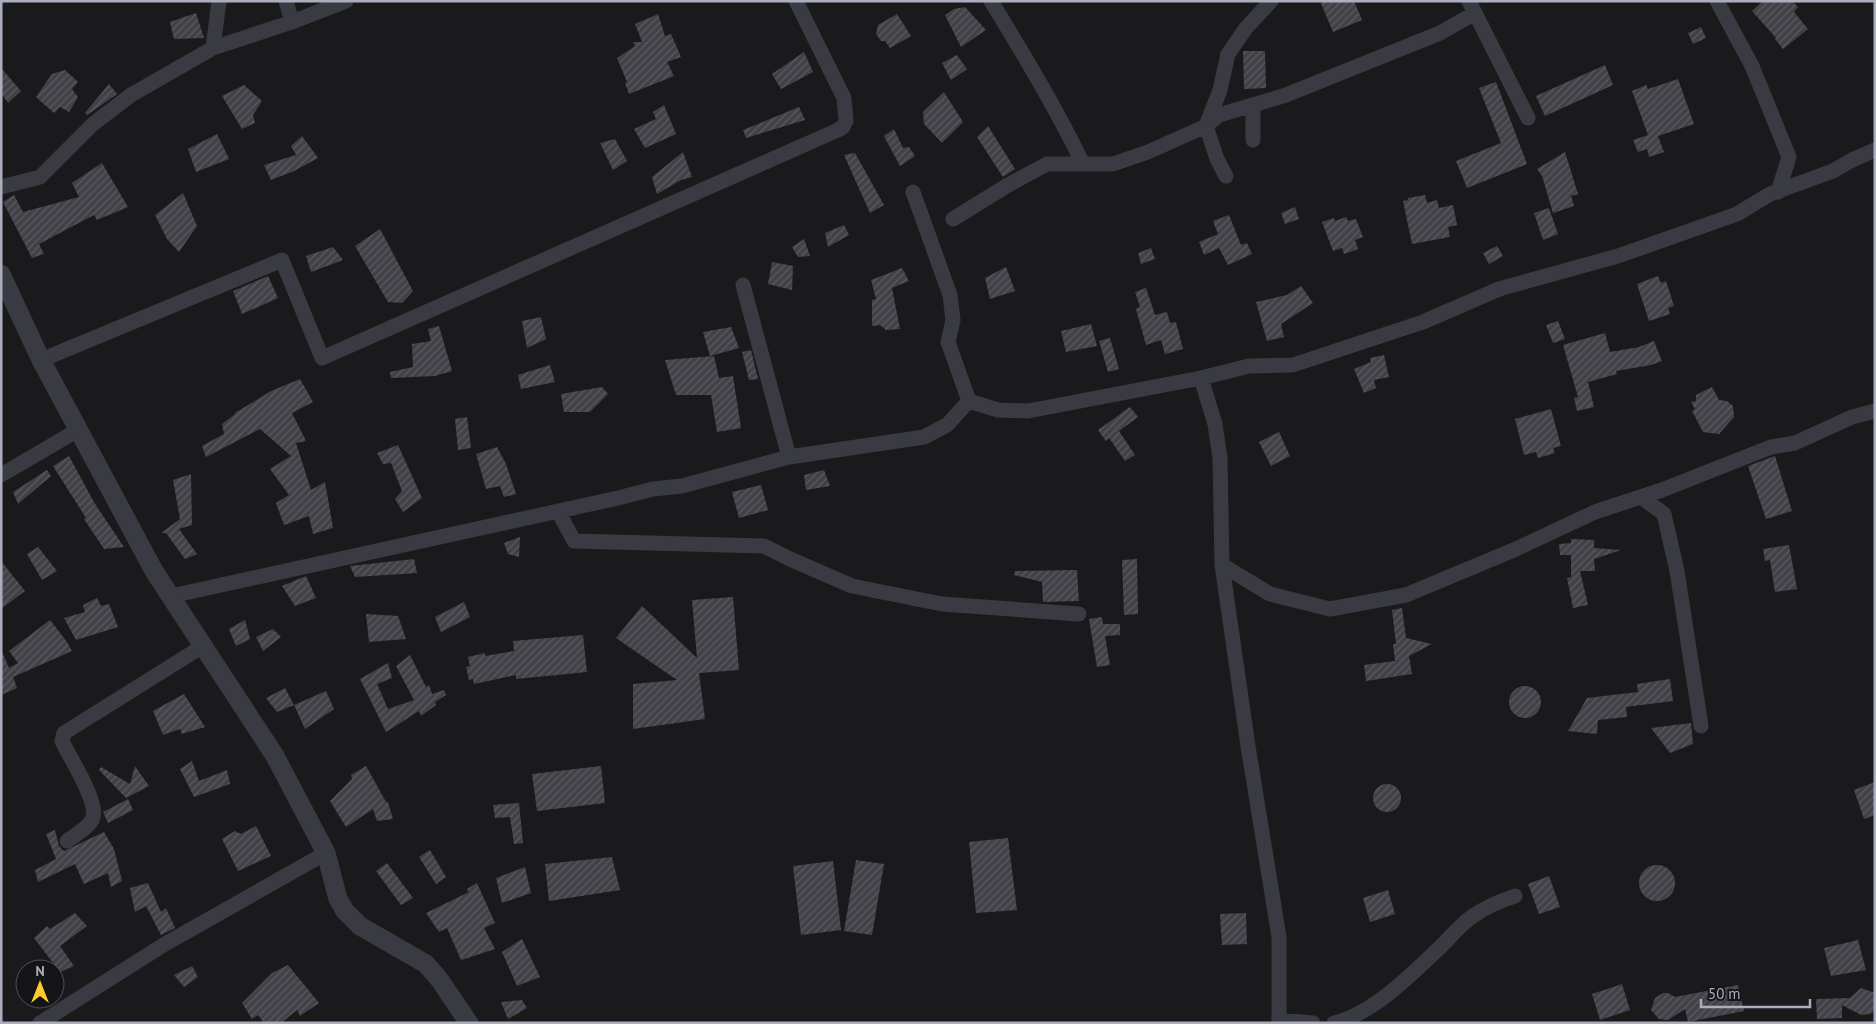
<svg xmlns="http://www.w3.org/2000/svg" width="1876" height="1024" font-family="'PT Sans',sans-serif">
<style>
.building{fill:url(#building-hatch)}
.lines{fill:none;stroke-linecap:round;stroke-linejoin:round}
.minor{stroke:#3a3b42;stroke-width:15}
.tertiary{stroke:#3a3b42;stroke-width:19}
</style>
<defs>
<pattern id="building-hatch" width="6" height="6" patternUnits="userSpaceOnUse" patternTransform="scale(1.25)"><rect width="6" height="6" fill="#414147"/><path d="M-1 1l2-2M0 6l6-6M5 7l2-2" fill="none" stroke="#5a5a60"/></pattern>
</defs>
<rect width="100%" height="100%" fill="#1a1a1c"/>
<!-- building -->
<path class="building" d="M1320,1H1354L1362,20L1333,32Z
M1763,1H1792L1798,7L1794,12L1808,29L1783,49L1775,39L1776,38L1752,11Z
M965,7L986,30L961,47L945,15L954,9Z
M196,13L204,38L174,39L170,22Z
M658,14L665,36L671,34L681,57L667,62L674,76L629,94L625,83L627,82L617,58L635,46L633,42H642L635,24Z
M897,14L911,36L890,48L885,41H881L876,34L878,25Z
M1701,27L1706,38L1693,44L1688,33Z
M1243,51H1265L1266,88L1244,89Z
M804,52L813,72L781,89L772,74Z
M957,55L967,69L951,80L942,63Z
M1605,65L1613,85L1545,116L1536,96Z
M1,68L21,91L8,103L1,93Z
M65,70L78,82L72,89L78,97L69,112L60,107L54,113L36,97L52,74Z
M1678,79L1694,124L1658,136L1664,152L1649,157L1647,149L1638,152L1633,140L1648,135L1632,91L1646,85L1648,89Z
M1496,82L1527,164L1467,188L1456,161L1501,143L1479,88Z
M109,84L117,94L87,115L85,113Z
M244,85L262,101L253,115L255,123L242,129L222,96Z
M944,92L963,122L942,143L924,124L923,112Z
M664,105L676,134L645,148L634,129L656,119L653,112Z
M799,107L805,120L746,138L743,130Z
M988,126L1015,169L1003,177L977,137Z
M894,129L903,148L909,147L915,156L900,166L884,136Z
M217,134L229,159L196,172L188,149Z
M302,136L318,158L294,171L271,180L264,165L296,155L291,146Z
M615,139L627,161L613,170L600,143Z
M683,152L692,177L681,180L657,194L652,177Z
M1565,152L1578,194L1571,196L1574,206L1553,213L1542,176L1537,169Z
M855,153L884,205L870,213L844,155Z
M102,163L128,207L97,220L94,215L39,244L44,254L32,258L3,202L14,195L23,212L79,197L72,183Z
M183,193L197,226L179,252L167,239L155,215Z
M1425,195L1427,203L1437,200L1439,208L1453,205L1457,225L1448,227L1450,237L1412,244L1403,201L1408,200V198Z
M1295,207L1299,219L1285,224L1281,213Z
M1549,208L1558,234L1543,240L1534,213Z
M1229,215L1241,245L1247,243L1252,254L1228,265L1219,248L1204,255L1199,242L1218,234L1213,221Z
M1346,217L1348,221L1356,219L1363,237L1355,240L1358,249L1344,254L1342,248L1333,251L1322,222L1334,218L1335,221Z
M844,225L849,235L828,247L825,233Z
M380,229L413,291L402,303L388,302L355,246Z
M804,239L810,256L798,257L792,247Z
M1497,246L1503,256L1489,264L1483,253Z
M333,247L343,260L311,272L306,256Z
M1151,248L1155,259L1141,264L1138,253Z
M772,262L793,266L792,290L768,284Z
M1006,267L1015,291L990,299L985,278Z
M902,268L909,281L892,288L900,329L886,330L880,325L872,326V300L876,299L871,280Z
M268,276L278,298L242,314L233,291Z
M1658,276L1661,283L1666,281L1674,306L1668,308L1670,314L1649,321L1637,284Z
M1301,286L1313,303L1281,324L1284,337L1267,341L1256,302L1287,295Z
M1146,288L1155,315L1167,312L1170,323L1176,322L1183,349L1165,354L1161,340L1146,345L1136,309L1140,307L1135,292Z
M541,317L546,339L527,348L522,321Z
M1558,321L1565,339L1553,343L1546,325Z
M1091,324L1097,346L1066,352L1061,331Z
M439,326L452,371L435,376L391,378L390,372L413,367L412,344L431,341L428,329Z
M731,327L739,348L710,356L703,332Z
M1605,333L1610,352L1639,347L1654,341L1662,361L1651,365L1616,371L1617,374L1588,382L1594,407L1577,411L1574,398L1578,397L1563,345Z
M1110,338L1119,369L1108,372L1099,341Z
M751,350L758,379L749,380L742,352Z
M1384,355L1389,377L1374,380L1376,388L1364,393L1354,369L1371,362L1370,358Z
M714,356L719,378L733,376L741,428L717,432L711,395H676L665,360Z
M550,365L555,382L521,389L518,375Z
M300,379L313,402L292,413L306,441L296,443L311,490L325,482L333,528L313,534L309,516L284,525L276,503L289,495L270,469L291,456L260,429L206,457L202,446L224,434L222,424L235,414V413L271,391Z
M602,387L608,394L590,412H564L561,394Z
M1712,387L1719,400L1727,401L1733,406L1734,417L1719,434L1703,432L1692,411L1695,409L1691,402L1696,401V395Z
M1130,407L1138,417L1119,431L1135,455L1125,461L1109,438L1106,441L1098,430Z
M1551,409L1561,446L1553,448L1555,453L1538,458L1536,452L1524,455L1515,419Z
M467,417L471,448L458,450L455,419Z
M1279,432L1290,456L1271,466L1259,442Z
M398,445L422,498L403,512L395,499L402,491L391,463L383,464L377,453Z
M497,447L506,464L516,494L504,497L500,486L486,489L476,454Z
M69,456L95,504L124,547L104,549L84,519L86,518L53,466Z
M1775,456L1792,511L1766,519L1748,466Z
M47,470L51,476L18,504L13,492Z
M824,470L830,486L806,490L804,475Z
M191,474L192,525L179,529L197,554L185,559L166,533H161L180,519L173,480Z
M761,485L768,510L739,518L732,492Z
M520,537L519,557L508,554L504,543Z
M1571,539L1594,540V548L1621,550L1594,559L1595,571H1580L1588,605L1573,608L1567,578L1571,577V555H1560L1559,544L1571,543Z
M1789,545L1797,589L1775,592L1770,560L1765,561L1763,549Z
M38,547L57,571L42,580L27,554Z
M414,559L417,573L355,577L350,566Z
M1137,559L1138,614L1124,615L1122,560Z
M1,561L25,591L1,609Z
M1077,570L1079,601L1043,602L1042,582L1014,575L1015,571Z
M306,576L316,598L295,606L282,586Z
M733,597L739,670L699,673L705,719L633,729V684L677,680L616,638L642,606L697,658L692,600Z
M97,598L101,606L109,604L118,627L76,640L64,618L85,612L83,605Z
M464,602L470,617L441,632L435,617Z
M1402,608L1406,638L1432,644L1409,656L1412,674L1366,681L1364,665L1395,661L1393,644H1396L1392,610Z
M366,614L398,616L406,639L369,642Z
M1102,617L1103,624H1120V635L1105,636L1110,665L1097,667L1089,619Z
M50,620L67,642L72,651L13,677L17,688L1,695V649L9,668L18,663L9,651Z
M245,620L250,639L236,646L229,629Z
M273,629L281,637L263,651L256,637Z
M583,635L587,672L516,679V675L474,684L473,679L469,680L466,667L470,666L468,657L485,653V656L514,651L513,641Z
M410,655L426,687L429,685L432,694L444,690L446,695L435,702L436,705L421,716L419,711L386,732L360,679L388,663L392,678L377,684L388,709L414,700L396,666Z
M1670,679L1673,701L1626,707L1627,717L1598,720L1597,734L1568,731L1587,698L1638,692L1637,684Z
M1509 702a16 16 0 1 1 32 0a16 16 0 1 1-32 0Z
M285,688L294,705L277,712L266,698Z
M326,691L334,709L305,729L294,705Z
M184,694L205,727L182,734L180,729L163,735L153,711Z
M1691,723L1693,744L1670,753L1651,728Z
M192,761L199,781L227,770L230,784L194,797L180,769Z
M135,766L149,786L126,798L99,770L101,767L130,784Z
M366,766L386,802H388L393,819L377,821L373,809L346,827L330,801L352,779L351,775Z
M601,766L605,803L537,811L532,774Z
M1875,782V815L1864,819L1854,790Z
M1373 798a14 14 0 1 1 28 0a14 14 0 1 1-28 0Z
M128,799L133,810L108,823L103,812Z
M519,803L523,843L514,844L510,817L495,818L493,805Z
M256,826L271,856L238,871L222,839L235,831L241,834Z
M55,830L59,846L64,851L104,832L114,849L122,881L111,887L108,873L84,884L75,864L38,882L35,870L56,859L46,834Z
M1008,838L1017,910L976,913L969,842Z
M430,850L446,877L436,884L419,857Z
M612,857L620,890L549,901L545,864Z
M856,860L884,864L872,935L844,931Z
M833,861L841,930L801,935L793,866Z
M387,863L413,898L401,905L376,871Z
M1639 883a18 18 0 1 1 36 0a18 18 0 1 1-36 0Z
M525,867L531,893L502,903L496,878Z
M1549,876L1560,907L1539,914L1528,884Z
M148,883L161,912L166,908L175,928L161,935L146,906L135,912L130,888Z
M477,883L495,923L484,928L495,949L461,960L447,928L439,932L426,913L469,892L467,889Z
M1388,890L1395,914L1370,922L1363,898Z
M75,913L87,926L60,946L74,966L60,972L34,938L47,926L50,929Z
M1246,913L1247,944L1222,945L1220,914Z
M522,939L540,977L517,986L502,952Z
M1858,940L1866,970L1831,976L1824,948Z
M288,965L319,1003L300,1016L297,1010L281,1023H264L258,1015L252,1019L242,1003L272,973Z
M192,966L198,977L184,987L174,975Z
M1622,984L1630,1010L1600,1020L1592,994Z
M1738,985L1744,1011L1688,1022L1685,1009L1668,1020L1659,1019L1651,1010L1655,998L1663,993H1668L1675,997Z
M1861,988L1875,993V1011L1870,1014L1861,1015L1842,1005V1018L1817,1019L1816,999L1850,998Z
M522,1000L527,1008L508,1019L501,1002Z"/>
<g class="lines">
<!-- minor -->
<path class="minor" d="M286,1L292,22
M991,1C1024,55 1056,108 1083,164
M1469,1L1528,118
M1717,1L1752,66L1789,157L1778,192
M213,48L219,1
M1253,140V105L1286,95L1440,33L1475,13
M1226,176L1217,159L1206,126L1220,90L1228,54L1246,28L1271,1
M1,187L40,177L93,124L131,95L213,48L292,22L346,1
M913,192L950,295L953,320L948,342L969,401
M953,219L1008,185L1047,164H1113L1148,152L1206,126L1219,115L1253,105
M743,285L789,457
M41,360L282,260L322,358L838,130L843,127L846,121L844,98L796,1
M1201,378L1215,424L1220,458L1222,565L1248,746L1279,937V1023
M1,475L78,430
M1641,497L1664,514L1677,571L1701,726
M558,511L574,541L764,546L790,559L852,586L942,604L1079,614
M1222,565L1270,594L1330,609L1406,595L1516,549L1595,512L1662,490L1771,447L1795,443L1852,417L1875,411
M171,596L618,498L653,489L682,486L789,457L924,437L947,425L969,401L998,410L1028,411L1201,378L1249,366L1293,365L1423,322L1499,289L1618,256L1737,214L1770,194L1833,171L1852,160L1875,150
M67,841C75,835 87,829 92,820C101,804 69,757 62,741L64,733L203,646
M1279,1020L1313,1023
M40,1023L165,944L326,853
M1334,1023C1371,1014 1407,979 1434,953C1448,941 1458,926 1473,916C1486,907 1500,901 1515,896"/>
<!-- tertiary -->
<path class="tertiary" d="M1,274L41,360L154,571L275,756L326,853L338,899L345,911L360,926L426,964L439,979L469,1023"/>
</g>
<!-- border -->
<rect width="1876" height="1024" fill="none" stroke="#abafbd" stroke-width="5"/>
<!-- north arrow -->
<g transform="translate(40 984)"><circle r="24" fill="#151417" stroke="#515259"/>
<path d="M0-4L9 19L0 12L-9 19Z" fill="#ffca2f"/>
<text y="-8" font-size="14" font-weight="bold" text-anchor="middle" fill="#abafbd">N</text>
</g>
<!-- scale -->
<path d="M1701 999v8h109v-8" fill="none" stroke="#abafbd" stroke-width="2.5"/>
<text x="1708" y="999" font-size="15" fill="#abafbd" stroke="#151417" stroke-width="4" paint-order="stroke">50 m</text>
</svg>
